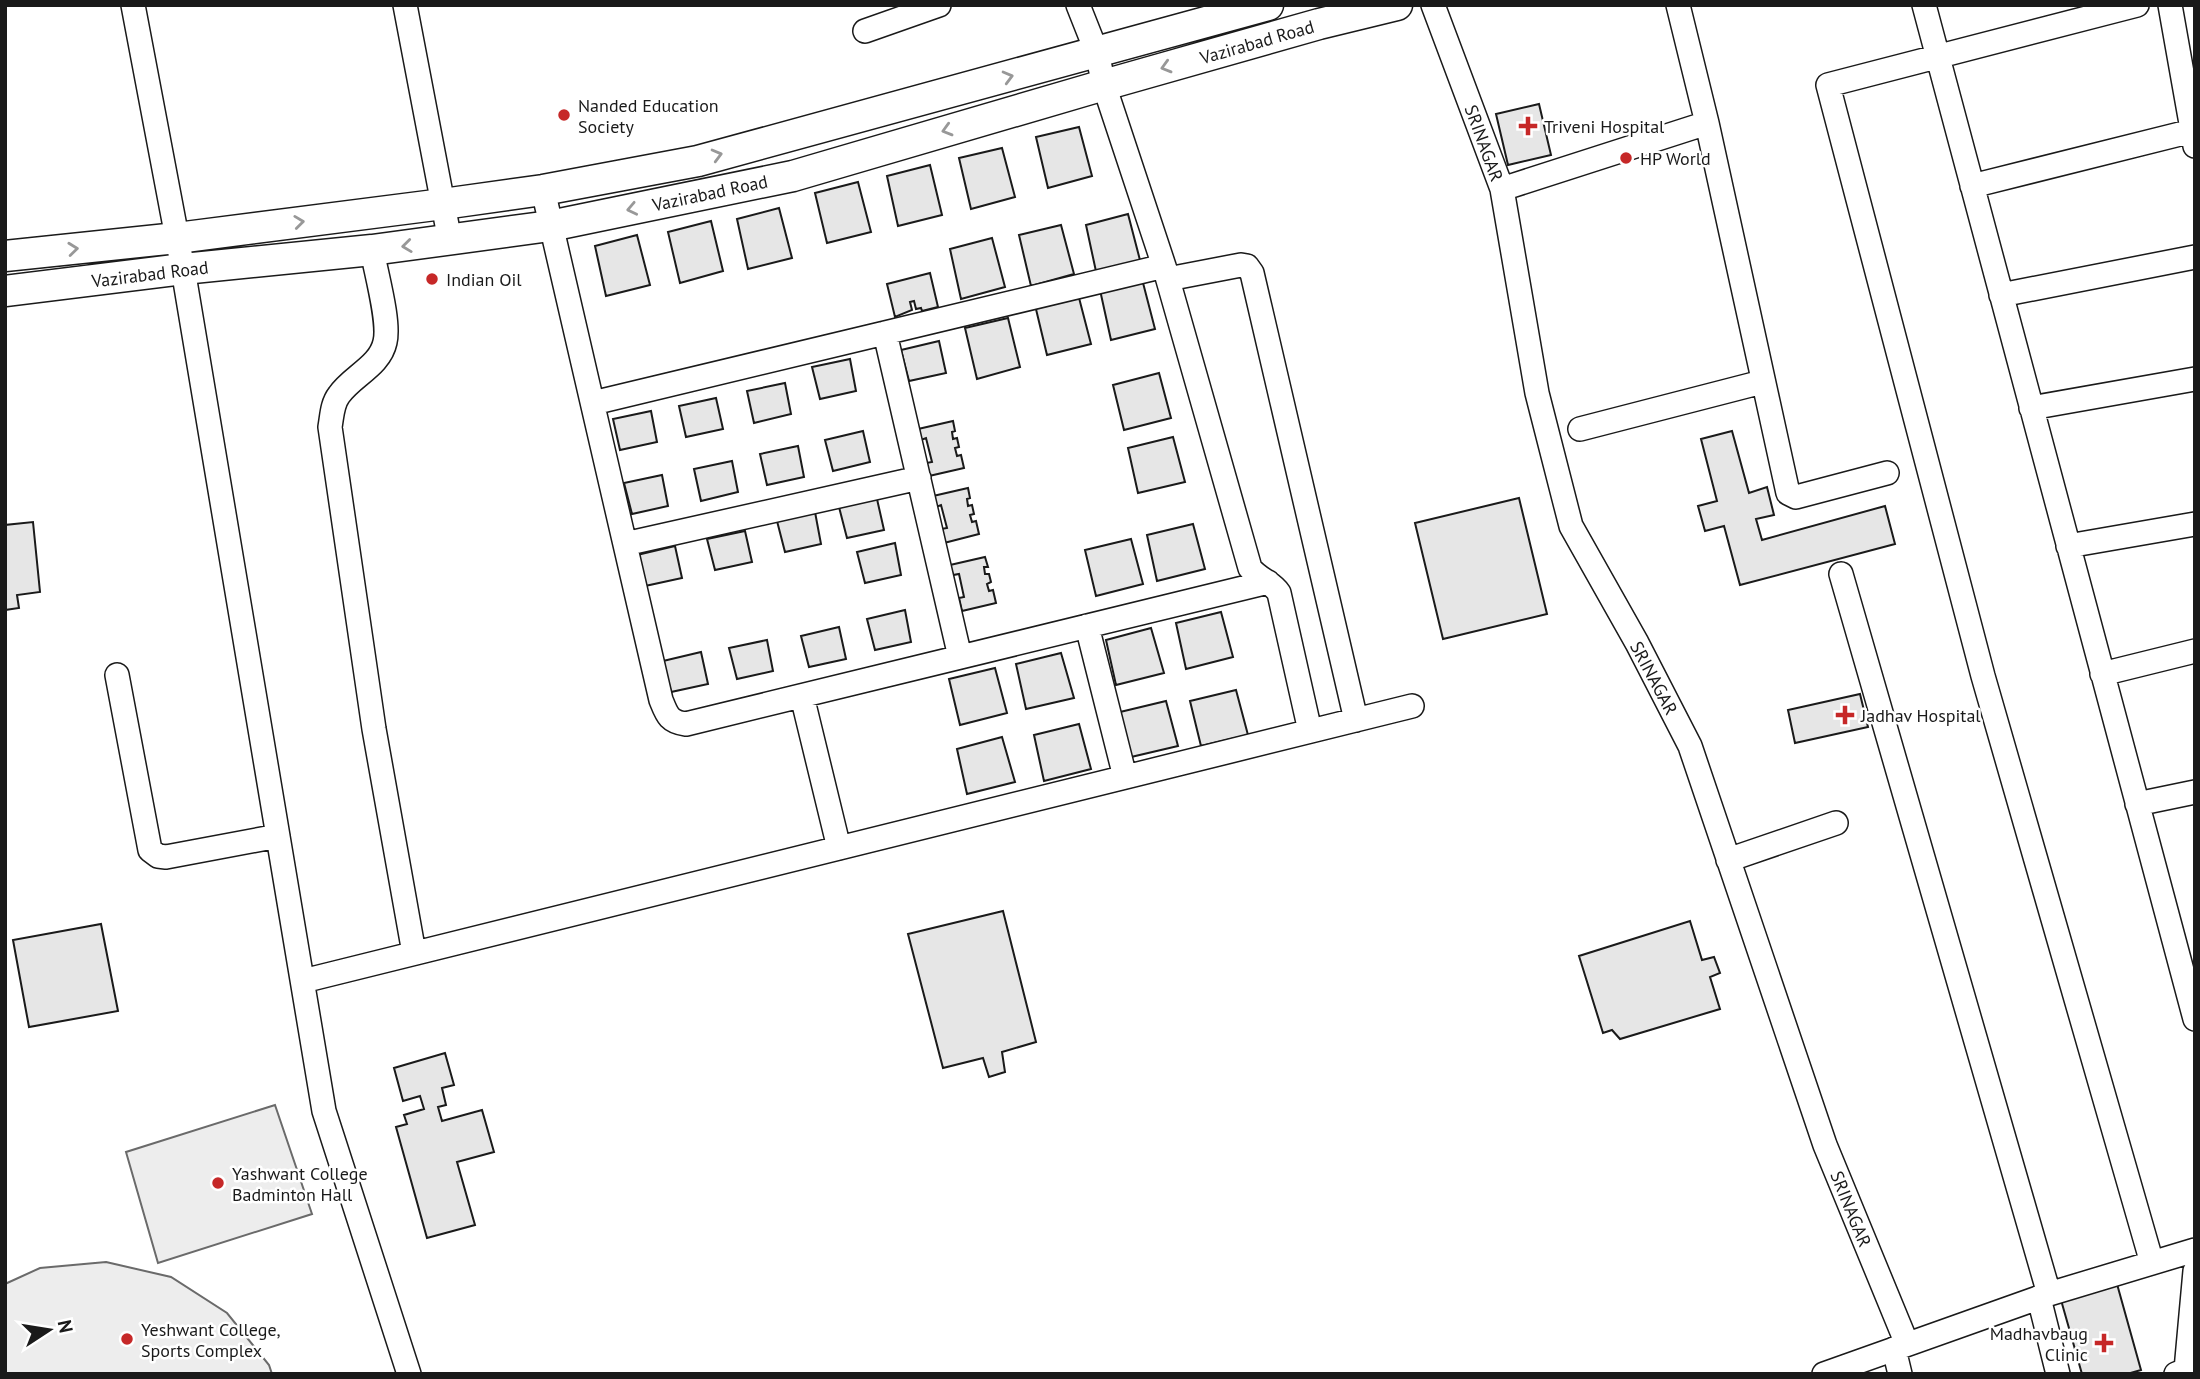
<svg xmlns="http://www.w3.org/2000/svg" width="2200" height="1379" font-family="'PT Sans',sans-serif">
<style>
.built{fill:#ededed;stroke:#6a6a6a;stroke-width:2}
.building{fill:#e6e6e6;stroke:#1a1a1a;stroke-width:2}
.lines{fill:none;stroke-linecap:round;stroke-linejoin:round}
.minor-casing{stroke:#1a1a1a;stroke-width:26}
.major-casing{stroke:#1a1a1a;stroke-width:33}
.minor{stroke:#fff;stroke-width:23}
.major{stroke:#fff;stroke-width:30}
.oneway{stroke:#989898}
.poi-dot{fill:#c62828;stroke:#fff;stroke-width:2.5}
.labels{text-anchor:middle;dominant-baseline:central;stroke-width:5;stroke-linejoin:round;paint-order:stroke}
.street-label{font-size:18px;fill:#1a1a1a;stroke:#fff}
.poi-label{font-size:18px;fill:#1a1a1a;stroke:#fff;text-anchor:start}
</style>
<rect width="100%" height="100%" fill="#fff"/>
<!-- built -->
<path class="built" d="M275,1105L312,1214L158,1263L126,1152Z
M106,1262L171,1277L227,1313L269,1365L272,1374H5V1284L40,1268Z"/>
<!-- building -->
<path class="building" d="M1539,104L1551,155L1508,165L1496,114Z
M1079,127L1092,176L1048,188L1036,137Z
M1002,148L1015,197L971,209L959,158Z
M930,165L942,215L898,226L887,176Z
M858,182L871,232L827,243L815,193Z
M779,208L792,258L748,269L737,219Z
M1128,214L1141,264L1097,276L1086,225Z
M711,221L723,271L680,283L668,232Z
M1061,225L1074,274L1031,286L1019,235Z
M637,235L650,285L606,296L595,246Z
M992,238L1005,287L961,299L950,249Z
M930,273L938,307L922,311L921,308L916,309L914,301L910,302L912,310L895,317L887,284Z
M1142,279L1155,329L1111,340L1100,290Z
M1078,294L1091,344L1047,355L1035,305Z
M1008,318L1020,367L977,379L965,328Z
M939,341L946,373L909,381L901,350Z
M850,359L856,391L820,399L812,367Z
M1159,373L1171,418L1124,430L1113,385Z
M785,383L791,414L754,423L747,391Z
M716,398L723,429L686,437L679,406Z
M651,411L657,442L620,450L613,419Z
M953,421L955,431L952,432L953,439L957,438L959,447L955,448L957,456L961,455L964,468L929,476L926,463L932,462L926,438L921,440L918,429Z
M863,431L870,462L833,471L825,440Z
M1732,431L1749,493L1767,487L1774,515L1756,519L1762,540L1885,506L1895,544L1740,585L1724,526L1705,531L1698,506L1717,501L1701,439Z
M1173,437L1185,482L1138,493L1128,448Z
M798,446L804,477L767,485L760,454Z
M732,461L738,492L701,501L694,469Z
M662,475L668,506L632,514L624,483Z
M968,488L970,498L967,499L968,506L972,505L974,514L970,515L972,522L976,521L979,534L944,543L941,529L947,528L941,505L936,507L933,496Z
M1519,498L1547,614L1443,639L1415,523Z
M877,499L884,530L847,538L839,507Z
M815,512L821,544L785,552L777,521Z
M33,522L40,592L17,595L19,608L5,610V525Z
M1193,524L1205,569L1157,581L1147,535Z
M745,531L752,562L715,570L707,539Z
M1131,539L1143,584L1096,596L1085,550Z
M895,543L901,575L865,583L857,552Z
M675,546L682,578L645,586L637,555Z
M985,557L988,567H984L985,574H989L991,582L987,584L989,591L993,590L996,603L962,611L959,598L964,597L959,574L953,575L950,565Z
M905,610L911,642L875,650L867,619Z
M1221,612L1233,657L1186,669L1176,623Z
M839,627L846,659L809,667L801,636Z
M1151,628L1164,673L1116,685L1106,640Z
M767,640L773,671L737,679L729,648Z
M701,652L708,684L671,692L663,661Z
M1061,653L1074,698L1026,709L1016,664Z
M995,668L1007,713L960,725L949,679Z
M1236,690L1248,735L1201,746L1190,701Z
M1860,694L1868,727L1795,743L1788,710Z
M1166,701L1178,746L1131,757L1120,712Z
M1079,724L1091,769L1044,781L1034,735Z
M1002,737L1015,782L967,794L957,749Z
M1003,911L1036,1042L1002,1052L1005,1072L989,1077L983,1058L943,1068L908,934Z
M1690,921L1702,960L1714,957L1720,973L1710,977L1720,1009L1620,1039L1612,1030L1603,1033L1579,956Z
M101,924L118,1011L29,1027L13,940Z
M445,1053L454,1085L442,1088L446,1105L438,1107L442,1121L482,1110L494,1152L457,1162L475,1225L427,1238L396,1127L407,1124L404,1115L424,1109L420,1096L403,1101L394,1068Z
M2117,1284L2141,1370L2127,1374H2082L2061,1300Z"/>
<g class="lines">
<defs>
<path id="minor" d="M133,5L183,269L324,1111L409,1374
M405,5L450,241
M1078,5L1097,53L1104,85L1164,266L1250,568C1258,579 1272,582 1279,593L1310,731
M1433,5L1502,189L1537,393L1571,526L1637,643L1690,746L1825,1145L1907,1344
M1678,5L1707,123L1788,493L1796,497L1887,473
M1924,5L2195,1019
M2137,5L1828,85L1983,676L2152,1263
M2170,5L2195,146
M865,31L939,5
M1972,186L2192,131
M1502,189L1707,123
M543,190L661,700C667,715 669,722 686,724L1268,582
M372,250C376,273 390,322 385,342C380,366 352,376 339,395C332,404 332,416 330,427L374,729L414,953
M1168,279L1241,265L1247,266L1252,273L1356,720
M2001,295L2195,257
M885,333L960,657
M593,403L1164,266
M2031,408L2195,379
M1580,429L1762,382
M625,544L919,478
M2068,546L2195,524
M1841,574L2049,1294
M1087,626L1125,777
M2102,674L2195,651
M117,675L150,850L158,856L166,857L278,836
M802,696L839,848
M2137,804L2195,792
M1728,860L1836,823
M303,981L1412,706
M2039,1298L2058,1374
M1894,1349L1900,1374
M1824,1374L2049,1294L2195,1250
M2176,1374L2186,1370L2195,1271"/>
<path id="major" d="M5,256L177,238L443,204L543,190L698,161L1268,5
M5,291L183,269L372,250L550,226L793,176L1104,85L1319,24L1397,5"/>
</defs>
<!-- minor casing -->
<use href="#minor" class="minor-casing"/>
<!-- major casing -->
<use href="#major" class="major-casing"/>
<!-- minor -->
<use href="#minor" class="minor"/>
<!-- major -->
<use href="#major" class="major"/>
</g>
<!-- one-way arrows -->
<defs><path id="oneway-chevron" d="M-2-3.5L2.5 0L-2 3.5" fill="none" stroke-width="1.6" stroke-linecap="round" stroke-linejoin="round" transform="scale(1.75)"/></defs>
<g class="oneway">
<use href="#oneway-chevron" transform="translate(1166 67) rotate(164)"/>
<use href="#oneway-chevron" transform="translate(1008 77) rotate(-15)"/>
<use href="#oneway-chevron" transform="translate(947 130) rotate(164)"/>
<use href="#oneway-chevron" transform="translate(717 155) rotate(-15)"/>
<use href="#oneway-chevron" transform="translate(632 209) rotate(168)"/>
<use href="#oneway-chevron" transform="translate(299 222) rotate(-7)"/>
<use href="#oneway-chevron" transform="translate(407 246) rotate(173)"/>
<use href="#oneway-chevron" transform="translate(73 249) rotate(-6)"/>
</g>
<!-- markers -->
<g class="poi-dot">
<circle cx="564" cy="115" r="7"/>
<path d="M1524.5 115.5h7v7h7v7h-7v7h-7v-7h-7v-7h7z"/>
<circle cx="1626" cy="158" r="7"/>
<circle cx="432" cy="279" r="7"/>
<path d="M1841.5 704.5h7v7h7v7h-7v7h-7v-7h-7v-7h7z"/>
<circle cx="218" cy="1183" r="7"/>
<circle cx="127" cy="1339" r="7"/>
<path d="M2100.5 1332.5h7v7h7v7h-7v7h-7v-7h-7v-7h7z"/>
</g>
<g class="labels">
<!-- street labels -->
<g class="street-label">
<text transform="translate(1257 42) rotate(-16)">Vazirabad Road</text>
<text transform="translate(1484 143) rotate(70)">SRINAGAR</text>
<text transform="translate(710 193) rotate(-12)">Vazirabad Road</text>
<text transform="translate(150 274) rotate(-7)">Vazirabad Road</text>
<text transform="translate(1654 678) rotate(62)">SRINAGAR</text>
<text transform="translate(1851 1209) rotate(68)">SRINAGAR</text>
</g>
<!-- poi labels -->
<g class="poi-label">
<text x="578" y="105">Nanded Education<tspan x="578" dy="21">Society</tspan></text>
<text x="1544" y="126">Triveni Hospital</text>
<text x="1640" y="158">HP World</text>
<text x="446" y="279">Indian Oil</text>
<text x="1861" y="715">Jadhav Hospital</text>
<text x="232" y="1173">Yashwant College<tspan x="232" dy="21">Badminton Hall</tspan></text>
<text x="141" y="1329">Yeshwant College,<tspan x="141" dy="21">Sports Complex</tspan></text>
<text x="2088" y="1333" text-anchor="end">Madhavbaug<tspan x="2088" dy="21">Clinic</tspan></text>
</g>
</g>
<!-- border -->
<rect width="2200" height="1379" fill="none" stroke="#1a1a1a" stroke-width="14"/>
<!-- north arrow -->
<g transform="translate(49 1330) rotate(78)" stroke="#ffffff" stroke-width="5" paint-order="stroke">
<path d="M0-5L12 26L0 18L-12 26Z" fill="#1a1a1a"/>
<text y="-10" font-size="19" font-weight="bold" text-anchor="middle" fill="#1a1a1a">N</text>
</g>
</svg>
